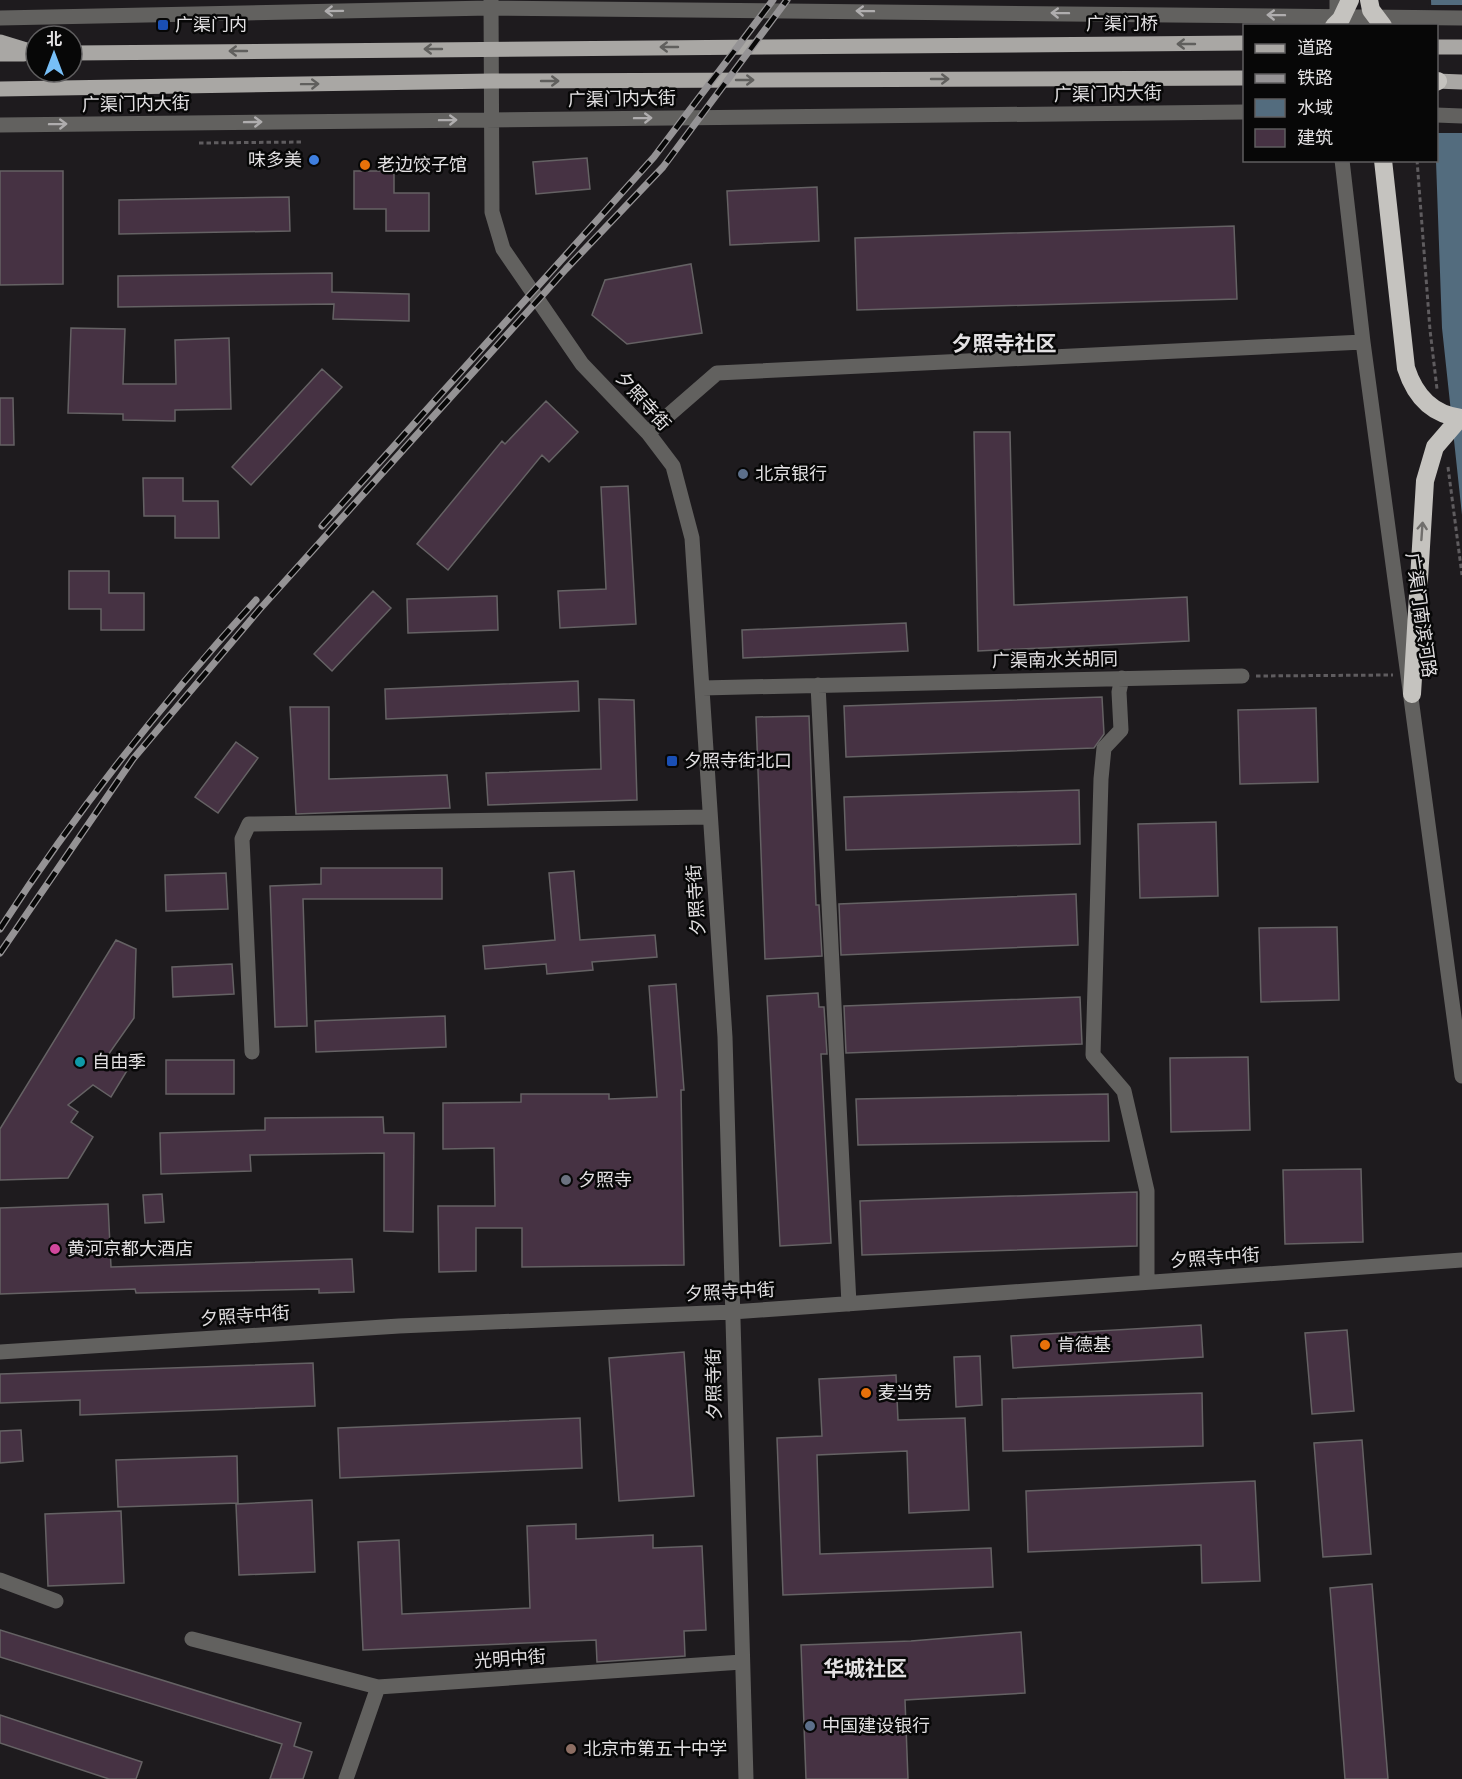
<svg xmlns="http://www.w3.org/2000/svg" width="1462" height="1779" font-family="Figtree,'Noto Sans SC',sans-serif">
<style>
.water{fill:#536c7e}
.pier{fill:#1e1b1e}
.building{fill:#463243;stroke:#656264;stroke-width:1.5}
.lines{fill:none;stroke-linecap:round;stroke-linejoin:round}
.path{stroke:#5f5c5f;stroke-width:3;stroke-dasharray:4.5 3;stroke-linecap:butt}
.minor{stroke:#62615f;stroke-width:15}
.major{stroke:#a9a7a4;stroke-width:15}
.highway{stroke:#c5c3bf;stroke-width:18}
.rail-casing{stroke:#959395;stroke-width:7}
.rail{stroke:#070707;stroke-width:4.5;stroke-dasharray:14;stroke-linecap:butt}
.oneway{stroke:#afadae}
.oneway2{stroke:#605f5d}
.oneway3{stroke:#706e6c}
.transit-dot{fill:#1a4fb4;stroke:#070707;stroke-width:2}
.shop-dot{fill:#3f7fe0;stroke:#070707;stroke-width:2}
.food-dot{fill:#e8710a;stroke:#070707;stroke-width:2}
.service-dot{fill:#5c6f8a;stroke:#070707;stroke-width:2}
.culture-dot{fill:#0f9aa8;stroke:#070707;stroke-width:2}
.worship-dot{fill:#6b7280;stroke:#070707;stroke-width:2}
.hotel-dot{fill:#d1479c;stroke:#070707;stroke-width:2}
.education-dot{fill:#8d6e63;stroke:#070707;stroke-width:2}
.labels{text-anchor:middle;dominant-baseline:central;stroke-width:5;stroke-linejoin:round;paint-order:stroke}
.street-label{font-size:18px;fill:#e2e0e2;stroke:#070707}
.poi-label{font-size:18px;fill:#e2e0e2;stroke:#070707;text-anchor:start}
.quarter-label{font-size:21px;font-weight:bold;fill:#e2e0e2;stroke:#070707}
</style>
<rect width="100%" height="100%" fill="#1e1b1e"/>
<!-- water -->
<path class="water" d="M1431,0H1462V515L1442,328L1436,161V26L1432,25Z"/>
<!-- pier -->
<path class="pier" d="M1428,5H1462V133H1437L1436,26H1429Z"/>
<!-- building -->
<path class="building" d="M587,158L590,189L536,194L533,162Z
M0,171H63V284L0,285Z
M354,171H394V193H429V231H386V209H354Z
M817,187L819,241L730,245L727,191Z
M289,197L290,231L119,234V200Z
M1234,226L1237,299L857,310L855,238Z
M691,264L702,333L627,344L592,315L605,280Z
M332,273V292L409,294V321L333,319L334,304L118,307V276Z
M71,328L125,329L123,384H176L175,340L229,338L231,409L175,410V421L123,420V414L68,413Z
M322,369L342,387L251,485L232,467Z
M0,398H13L14,445H0Z
M546,401L578,432L549,462L542,455L448,570L417,544L502,441L505,444Z
M974,432H1010L1014,605L1187,597L1189,641L978,651Z
M143,478H183V501H218L219,538H175V516H144Z
M628,486L636,624L560,628L558,591L606,589L601,487Z
M69,571H109V593H144V630H101V609H69Z
M373,591L391,608L332,671L314,654Z
M497,596L498,630L408,633L407,599Z
M906,623L908,651L743,658L742,630Z
M578,681L579,711L386,719L385,689Z
M1102,697L1104,734L1094,748L846,757L844,706Z
M599,699L634,700L637,800L488,805L486,773L601,769Z
M290,707H329V779L447,775L450,808L296,814Z
M1316,708L1318,782L1240,784L1238,710Z
M809,716L816,905H819L822,956L765,959L756,717Z
M236,742L258,758L218,813L195,797Z
M1079,790L1080,844L846,850L844,797Z
M1216,822L1218,896L1140,898L1138,824Z
M321,868H442V899H303L307,1026L275,1027L270,886L321,884Z
M574,871L580,940L655,935L657,957L592,962L593,970L547,974L546,964L485,969L483,946L555,940L549,873Z
M226,873L228,909L166,911L165,875Z
M1076,894L1078,945L841,955L839,904Z
M1337,927L1339,1000L1261,1002L1259,928Z
M116,940L136,949L134,1018L108,1055L128,1069L111,1097L93,1085L68,1105L78,1112L71,1122L93,1137L68,1178L0,1180V1129Z
M232,964L234,994L173,997L172,967Z
M676,984L684,1090H681L684,1265L522,1267V1228H476V1271L439,1272L438,1206H495L494,1148L443,1149V1103L521,1102V1094H609V1099L657,1097L649,986Z
M818,993L819,1007H824L827,1054H821L831,1243L780,1246L767,996Z
M1080,997L1082,1044L846,1053L844,1006Z
M445,1016L446,1047L316,1052L315,1021Z
M1248,1057L1250,1130L1171,1132L1170,1058Z
M166,1060H234V1094H166Z
M1108,1094L1109,1141L858,1145L856,1099Z
M383,1117L384,1133H414L413,1232L384,1231V1153L250,1155L251,1171L161,1174L160,1133L265,1130V1118Z
M1361,1169L1363,1242L1285,1244L1283,1170Z
M1137,1192V1246L862,1255L860,1201Z
M162,1194L164,1222L145,1223L143,1195Z
M108,1204L111,1267L352,1259L354,1292L319,1293V1289L136,1293L135,1289L0,1294V1208Z
M1201,1325L1203,1357L1013,1368L1011,1336Z
M1347,1330L1354,1411L1312,1414L1305,1333Z
M684,1352L694,1496L619,1501L609,1358Z
M980,1356L982,1405L956,1407L954,1357Z
M313,1363L315,1406L80,1415V1400L0,1403V1374Z
M896,1375L898,1420L965,1418L969,1510L909,1513L907,1451L817,1455L820,1554L991,1548L993,1587L783,1595L777,1438L822,1436L819,1379Z
M1202,1393L1203,1446L1003,1451L1002,1399Z
M580,1418L582,1468L340,1478L338,1428Z
M21,1430L23,1461L0,1463V1431Z
M1362,1440L1371,1554L1323,1557L1314,1443Z
M237,1456L238,1503L118,1507L116,1460Z
M1255,1481L1260,1581L1202,1583L1201,1545L1028,1552L1026,1491Z
M312,1500L315,1572L239,1575L236,1504Z
M121,1511L124,1583L48,1586L45,1514Z
M576,1524V1539L653,1535V1548L702,1546L706,1630L684,1631L685,1656L597,1662L596,1640L363,1650L358,1542L399,1540L402,1614L530,1608L527,1526Z
M1372,1584L1388,1779H1345L1330,1588Z
M0,1630L301,1723L294,1746L312,1752L303,1779H270L282,1744L0,1657Z
M1021,1632L1025,1693L905,1700L908,1779H806L801,1645L911,1641Z
M0,1715L142,1762L136,1779H109L0,1743Z"/>
<g class="lines">
<!-- path -->
<path class="path" d="M199,143L302,142
M1417,160L1430,330L1437,389
M1448,467L1462,575
M1256,676L1393,675"/>
<!-- minor -->
<path class="minor" d="M491,0L492,212L503,249L582,364L648,433L673,466L692,538L725,1037L746,1779
M0,18L490,8L1462,18
M1337,26V0
M1436,115L1462,116
M0,125L1244,112
M1342,160L1363,342L1462,1076
M648,433L717,373L1363,342
M1122,678L1119,692L1121,730L1104,748L1101,779L1093,1055L1124,1091L1147,1191V1282
M818,685L849,1304
M702,688L1242,676
M252,1052L242,839L249,824L710,817
M0,1352L399,1326L732,1312L1462,1260
M0,1580L56,1601
M192,1639L378,1687
M346,1779L378,1687L742,1662"/>
<!-- major -->
<path class="major" d="M0,42L36,53
M1436,47H1462
M72,53L1244,43
M0,54H24
M1436,81L1462,82
M0,89L492,81L1244,78"/>
<!-- highway -->
<path class="highway" d="M1369,0L1371,10L1383,26
M1334,26L1341,19L1350,0
M1436,82L1438,81
M1383,160L1406,368C1415,396 1432,415 1462,418
M1412,694L1425,481L1435,447L1460,418"/>
<defs>
<path id="rail" d="M322,526L654,157L773,0
M0,929C76,811 162,703 256,600
M0,953L133,759L259,610L566,269L663,167L787,0"/>
</defs>
<!-- rail casing -->
<use href="#rail" class="rail-casing"/>
<!-- rail -->
<use href="#rail" class="rail"/>
</g>
<!-- one-way arrows -->
<defs><path id="oneway-shaft" d="M-6 0H5M1.5-3L5.5 0L1.5 3" fill="none" stroke-width="1.6" stroke-linecap="round" stroke-linejoin="round" transform="scale(1.5)"/></defs>
<g class="oneway">
<use href="#oneway-shaft" transform="translate(334 11) rotate(179)"/>
<use href="#oneway-shaft" transform="translate(865 11) rotate(-179)"/>
<use href="#oneway-shaft" transform="translate(1060 13) rotate(-179)"/>
<use href="#oneway-shaft" transform="translate(1276 15) rotate(-179)"/>
<use href="#oneway-shaft" transform="translate(643 118) rotate(-1)"/>
<use href="#oneway-shaft" transform="translate(448 120) rotate(-1)"/>
<use href="#oneway-shaft" transform="translate(253 122) rotate(-1)"/>
<use href="#oneway-shaft" transform="translate(58 124) rotate(-1)"/>
</g>
<g class="oneway2">
<use href="#oneway-shaft" transform="translate(1186 44) rotate(180)"/>
<use href="#oneway-shaft" transform="translate(669 47) rotate(180)"/>
<use href="#oneway-shaft" transform="translate(433 49) rotate(180)"/>
<use href="#oneway-shaft" transform="translate(238 51) rotate(180)"/>
<use href="#oneway-shaft" transform="translate(940 79)"/>
<use href="#oneway-shaft" transform="translate(745 80)"/>
<use href="#oneway-shaft" transform="translate(550 81)"/>
<use href="#oneway-shaft" transform="translate(310 84) rotate(-1)"/>
</g>
<use class="oneway3" href="#oneway-shaft" transform="translate(1422 531) rotate(-86)"/>
<!-- markers -->
<g class="transit-dot">
<rect x="157" y="19" width="12" height="12" rx="3"/>
<rect x="666" y="755" width="12" height="12" rx="3"/>
</g>
<circle class="shop-dot" cx="314" cy="160" r="6"/>
<g class="food-dot">
<circle cx="365" cy="165" r="6"/>
<circle cx="1045" cy="1345" r="6"/>
<circle cx="866" cy="1393" r="6"/>
</g>
<g class="service-dot">
<circle cx="743" cy="474" r="6"/>
<circle cx="810" cy="1726" r="6"/>
</g>
<circle class="culture-dot" cx="80" cy="1062" r="6"/>
<circle class="worship-dot" cx="566" cy="1180" r="6"/>
<circle class="hotel-dot" cx="55" cy="1249" r="6"/>
<circle class="education-dot" cx="571" cy="1749" r="6"/>
<g class="labels">
<!-- street labels -->
<g class="street-label">
<text x="1122" y="24">广渠门桥</text>
<text transform="translate(1108 94) rotate(-1)">广渠门内大街</text>
<text transform="translate(622 99) rotate(-1)">广渠门内大街</text>
<text transform="translate(136 104) rotate(-1)">广渠门内大街</text>
<text transform="translate(643 401) rotate(48)">夕照寺街</text>
<text transform="translate(1421 615) rotate(82)">广渠门南滨河路</text>
<text transform="translate(1055 660) rotate(-1)">广渠南水关胡同</text>
<text transform="translate(696 900) rotate(-94)">夕照寺街</text>
<text transform="translate(1215 1258) rotate(-4)">夕照寺中街</text>
<text transform="translate(730 1292) rotate(-3)">夕照寺中街</text>
<text transform="translate(245 1316) rotate(-4)">夕照寺中街</text>
<text transform="translate(714 1384) rotate(-91)">夕照寺街</text>
<text transform="translate(510 1659) rotate(-4)">光明中街</text>
</g>
<!-- poi labels -->
<g class="poi-label">
<text x="175" y="25">广渠门内</text>
<text x="302" y="160" text-anchor="end">味多美</text>
<text x="377" y="165">老边饺子馆</text>
<text x="755" y="474">北京银行</text>
<text x="684" y="761">夕照寺街北口</text>
<text x="92" y="1062">自由季</text>
<text x="578" y="1180">夕照寺</text>
<text x="67" y="1249">黄河京都大酒店</text>
<text x="1057" y="1345">肯德基</text>
<text x="878" y="1393">麦当劳</text>
<text x="822" y="1726">中国建设银行</text>
<text x="583" y="1749">北京市第五十中学</text>
</g>
<!-- quarter labels -->
<g class="quarter-label">
<text x="1004" y="343">夕照寺社区</text>
<text x="865" y="1668">华城社区</text>
</g>
</g>
<!-- legend -->
<rect x="1243" y="24" width="195" height="138" fill="#070707" stroke="#5f5e5f" stroke-width="1.5"/>
<rect x="1255" y="44" width="30" height="9" fill="#a9a7a4" stroke="#5f5e5f" stroke-width="1.5"/>
<text x="1297" y="54" font-size="18" fill="#e2e0e2">道路</text>
<rect x="1255" y="74" width="30" height="9" fill="#959395" stroke="#5f5e5f" stroke-width="1.5"/>
<text x="1297" y="84" font-size="18" fill="#e2e0e2">铁路</text>
<rect x="1255" y="99" width="30" height="18" fill="#536c7e" stroke="#5f5e5f" stroke-width="1.5"/>
<text x="1297" y="114" font-size="18" fill="#e2e0e2">水域</text>
<rect x="1255" y="129" width="30" height="18" fill="#463243" stroke="#5f5e5f" stroke-width="1.5"/>
<text x="1297" y="144" font-size="18" fill="#e2e0e2">建筑</text>
<!-- north arrow -->
<g transform="translate(54 54)"><circle r="28" fill="#070707" stroke="#5f5e5f" stroke-width="1.5"/>
<path d="M0-4.5L10 22L0 15L-10 22Z" fill="#77bff7"/>
<text y="-9" font-size="16" font-weight="bold" text-anchor="middle" fill="#e2e0e2">北</text>
</g>
</svg>
